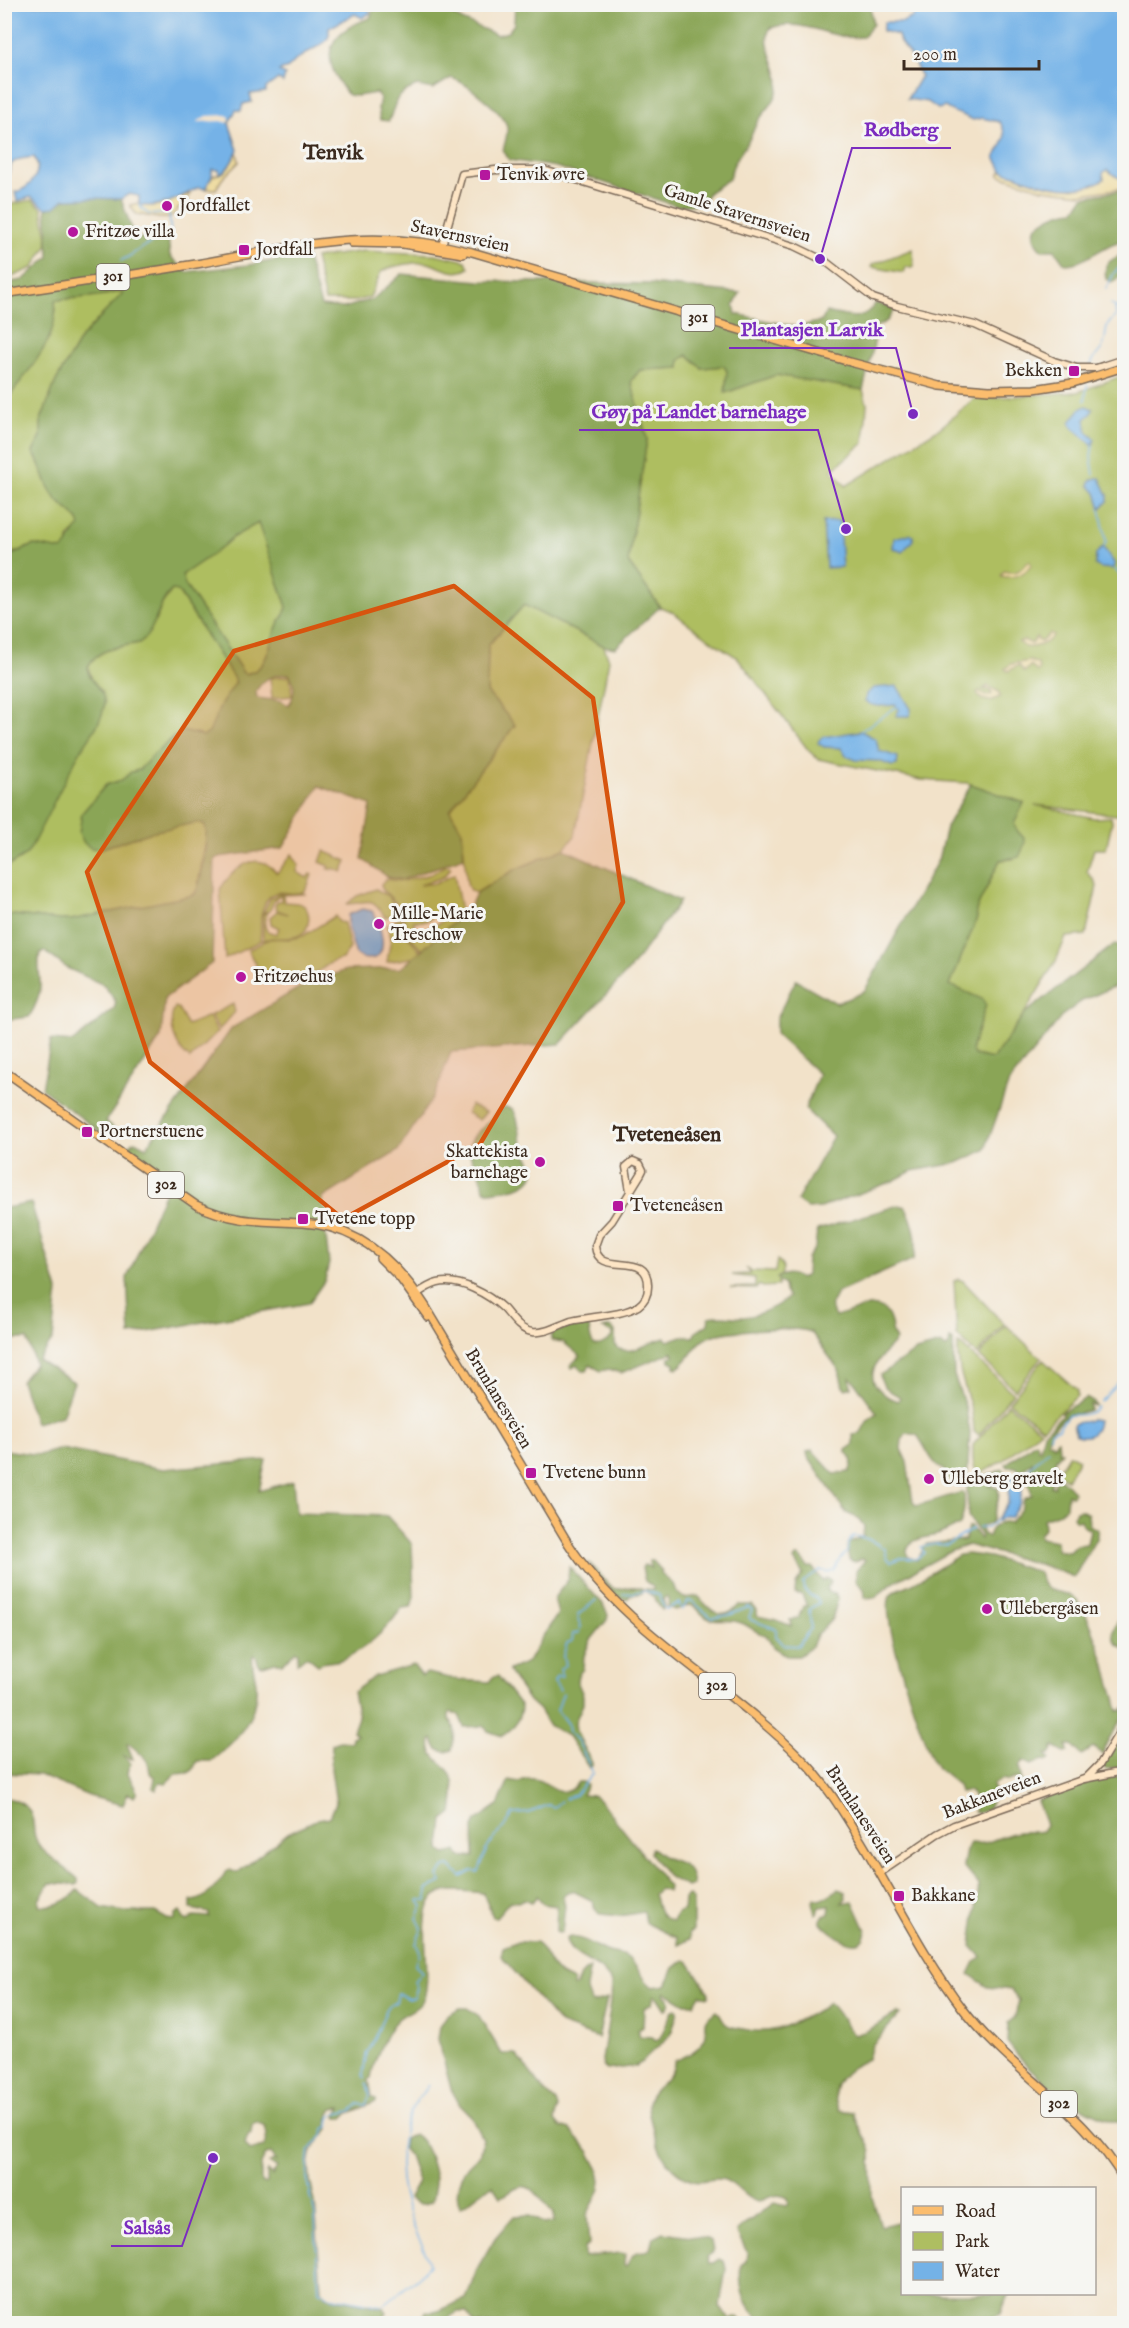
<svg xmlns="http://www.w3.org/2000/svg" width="1129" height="2328" font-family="'IM FELL English',serif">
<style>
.green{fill:#aebe61;stroke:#747440;stroke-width:1.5;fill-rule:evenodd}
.forest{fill:#8aa557;stroke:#62683a;stroke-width:1.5;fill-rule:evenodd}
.sand{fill:#eeda9e;stroke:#94825e;stroke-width:1.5}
.water{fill:#74b2e7;stroke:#586e82;stroke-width:1.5}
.pier{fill:#f2e2c9}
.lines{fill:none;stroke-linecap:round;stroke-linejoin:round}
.stream{stroke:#74b2e7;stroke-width:1.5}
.secondary-casing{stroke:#7b6a5a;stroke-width:9}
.primary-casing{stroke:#7b6a5a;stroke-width:10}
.secondary{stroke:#fde5c5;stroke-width:6}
.primary{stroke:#fbbd6e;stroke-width:7}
.marked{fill:#d7540e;fill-opacity:0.2;stroke:#d7540e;stroke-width:4.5;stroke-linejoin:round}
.poi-dot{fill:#b5179e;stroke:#f6f6f2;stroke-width:2}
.labels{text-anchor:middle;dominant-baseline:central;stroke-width:6;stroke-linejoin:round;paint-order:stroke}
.shield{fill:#f6f6f2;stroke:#73675e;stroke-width:1.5}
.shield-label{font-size:16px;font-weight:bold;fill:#3b2a1e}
.poi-label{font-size:18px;fill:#3b2a1e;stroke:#f6f6f2;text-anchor:start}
.street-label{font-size:18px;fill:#3b2a1e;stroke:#f6f6f2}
.quarter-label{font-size:21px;font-weight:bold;fill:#3b2a1e;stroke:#f6f6f2}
.leader{fill:none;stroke:#7b2cbf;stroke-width:2}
.callout-dot{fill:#7b2cbf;stroke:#f6f6f2;stroke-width:2}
.callout-label{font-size:20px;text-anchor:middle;font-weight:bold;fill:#7b2cbf;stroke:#f6f6f2;stroke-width:6;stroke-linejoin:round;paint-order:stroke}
</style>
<rect width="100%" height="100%" fill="#f6f6f2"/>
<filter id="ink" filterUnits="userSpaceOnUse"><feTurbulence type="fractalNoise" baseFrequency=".0167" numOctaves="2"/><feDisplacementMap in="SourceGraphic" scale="12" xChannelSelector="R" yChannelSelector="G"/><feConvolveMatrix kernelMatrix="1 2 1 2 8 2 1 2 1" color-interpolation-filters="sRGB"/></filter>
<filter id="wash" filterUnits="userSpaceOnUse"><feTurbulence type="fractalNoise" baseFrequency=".008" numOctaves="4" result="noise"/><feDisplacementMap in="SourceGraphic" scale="24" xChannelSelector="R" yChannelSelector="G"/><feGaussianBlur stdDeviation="1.35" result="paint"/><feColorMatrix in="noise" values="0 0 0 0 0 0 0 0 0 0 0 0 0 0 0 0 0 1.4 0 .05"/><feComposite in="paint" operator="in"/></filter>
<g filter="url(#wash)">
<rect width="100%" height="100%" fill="#f2e2c9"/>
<!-- green -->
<path class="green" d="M32,200L42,208L48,244L33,268L7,279L4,275L7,265L5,251L4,208L12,204Z
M913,249L914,267H906L904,273L871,267L873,264Z
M364,251L435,254L466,261L469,268C455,277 442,267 428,263C418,261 390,266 381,272L370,297L355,301H325L315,258Z
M123,291L124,295L101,316L81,338L56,381L41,420V437L33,452C41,465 47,488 56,498C64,508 77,512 81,526L70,536L67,547L62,550L34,545L10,554L5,550V403L50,336L56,311L55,302L57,300L106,295Z
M688,355L702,368L724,366L727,371L726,393L776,375L863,390L867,404L864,443L832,470L846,486L940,428L974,399L1078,392L1124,375V816L1035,805L1094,818L1111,817L1112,822L1106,849H1094L1087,872L1094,880L1097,886L1086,935L1066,937L1056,961L1024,1014L993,1059L974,1055L971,1051L974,1041L950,985L977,918L976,910L1000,860L1013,859L1016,830L1013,824L1024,803L967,783L921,780L818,759L809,751L738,658L716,644L671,611L660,607L628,562L647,439L631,381L640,370L680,368V360Z
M258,523L260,525L287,607C285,615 279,621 276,629C268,647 268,672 244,674L185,585L182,575L217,551L233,537Z
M176,589L235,677C237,686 232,688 228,694C219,706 217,721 209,734L203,736L195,733L173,737L139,770L131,772L122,780L106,785L82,813L99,849L155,831L195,823L204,824L207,833L197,891L189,897L71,920C48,921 27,914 5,915V868L26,855L30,849L52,801L82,748L102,692L92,680L88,667C98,648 120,647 139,643L157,618L162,604L172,590Z
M524,605L604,646L609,660L575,836L564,849L516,869L476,893L470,891L467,884L462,831L450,810L515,725L487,692L488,646Z
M290,676L292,696L272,698L270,678Z
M324,851L347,861L342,872L333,868L332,870L328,869L329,866L320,862Z
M292,854L299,865L297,872L307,878L310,874L312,875C310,879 308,889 303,892C289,899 274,880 263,908C259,918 262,930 260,941L225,959L220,889C232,870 256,847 277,873Z
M444,866H449L451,868L443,877L420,885L437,883L454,874L462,916L425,953L409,935L400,907L382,889L381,884L386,879L402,881L431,874ZM436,915L445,916L446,918C438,925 425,932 414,928V921H426Z
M376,889L388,896L401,914L385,917C371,894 370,903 347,904L357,896Z
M279,893L306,894L283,895L284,902C290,903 299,902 303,905C312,912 310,930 300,935C289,941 275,936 263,940V914L267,913L265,926L267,931L276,934L279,928L271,924L270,917L277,911L288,914L277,910L275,905L277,901H281V894L274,900L270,911L263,913L270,899Z
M335,916L339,922L344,923L350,948L342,959C327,962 328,966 317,972C302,980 282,985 265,983L248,950L271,938L290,939L303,936Z
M401,917L408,936L422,953V956L387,962L391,937L387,925Z
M233,1004L235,1012L219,1030L211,1015Z
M175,1007L178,1008L187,1025L209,1016L217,1032L190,1059C176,1048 166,1024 175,1007Z
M470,1105L486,1112L479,1120L467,1113Z
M777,1260L780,1262L783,1268L781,1276L778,1279V1286L763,1287L759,1285L756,1289L730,1288L755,1287V1278L732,1275L750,1274L747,1269L752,1271L775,1272Z
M958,1279L963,1281L1004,1324L977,1355L957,1336L954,1281Z
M1006,1325L1041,1358L1015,1390L979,1356Z
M958,1344L962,1346L1013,1393L979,1435L974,1432C974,1400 956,1379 958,1344Z
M1043,1360L1077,1390V1396L1043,1428L1009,1402Z
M1008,1404L1041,1430L1002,1461L980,1474C971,1468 973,1455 973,1445Z
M1069,1454L1079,1459L1067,1479L1057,1473Z"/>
<!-- forest -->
<path class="forest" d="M515,4L870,5L873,24L863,37C830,41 805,17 770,28C760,46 783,67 778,90C775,103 765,111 758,121C754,127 753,133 750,138C740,156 734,158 729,179L709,192L702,204L677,206L556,167L509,160L503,150C505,143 508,134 507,127C505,113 464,81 451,78L433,89L417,86L406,91L397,99L389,121L380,120L378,108L380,98L376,93L357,96L348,95C319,58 325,33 370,18L375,5H436L462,20L497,35L508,32L514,24Z
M1124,190V240C1103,244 1087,264 1065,264L1055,250H1042C1034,242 1033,238 1035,228C1046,218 1060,211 1075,210L1084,197Z
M92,198L121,199L135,238L168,237L170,256L186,272L248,265L306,255L321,306L344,308L373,299L402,274L480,281L649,284L740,293L734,305L736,314L797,327L822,321L826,312C848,316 861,324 876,303L895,309L887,321L874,328L875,340L863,390L776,375L725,393L727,371L724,366L702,368L688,355L680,360V368L640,370L631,381L647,439L628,562L660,607L615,648L604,646L524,605L488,645L487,692L515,725L450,810L462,831L464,857L402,880L388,877L362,859L371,805L319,786L283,848L219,857L215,859L212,963L165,998L161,1037L106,1121L114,1128L106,1136L42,1089L51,1040L73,1042L114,1009L116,1002L104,985L67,968L44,951L40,953C37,964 40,973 40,983C41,994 35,1008 29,1017L5,1020V915C27,914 48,921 71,920L194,895C201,886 210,832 204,824L195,823L155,831L99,849L91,848L84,843L79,833L82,813L106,785L122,780L131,772L139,770L154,754L182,731L203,736L209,733L221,704L236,682L178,591L172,590C156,604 158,630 139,643C123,646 100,648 90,663C80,677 109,689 104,707C100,727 85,742 76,759C60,789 46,819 30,849L26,855L5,868L4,550L10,554H14L34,545L62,550C72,543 69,535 80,526C76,511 61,508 53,495C44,481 42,465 33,452L41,437V420L56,381L81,338L124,292L119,291L98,296L57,300L55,302C60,340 25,373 5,403V283L23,280L49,257L46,208L55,207L64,199ZM258,523L287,607C285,615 279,621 276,629C268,647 268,672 244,674L185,585L182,575L217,551L233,537ZM289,674C295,682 296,697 288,705L282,701L257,698L256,691C265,677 272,675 289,674Z
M1124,254V274L1112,282L1106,279C1103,262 1110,260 1124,254Z
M971,784L1024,803L1014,824C1020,842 1032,831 1019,857L1000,860L976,910L977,918L950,985L982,999L986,1005L971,1050L974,1055L993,1059L1024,1014L1115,944L1124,949V982L1082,1001L1063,1015L1009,1082L985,1150L957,1163L912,1171L893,1181L820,1208L808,1209L797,1201L833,1136L805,1109L819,1074L776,1035V1019L796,980L836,1003C847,998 856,998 865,990L938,860L946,827Z
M564,849L680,901L630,969L560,1044L451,1052L435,1094L398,1151L323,1198V1208L329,1212V1215L324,1221L329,1263L325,1280L309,1303L130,1335L127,1278L170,1180L129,1152C128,1146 130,1143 135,1141L146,1147L232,1028L302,986L346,970L401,968L469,909L476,893L516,869Z
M505,1107L513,1109L517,1118L523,1148L533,1166L534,1173C529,1189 504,1190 490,1192L484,1189C482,1183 481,1176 478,1171C472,1158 464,1150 474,1136C477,1131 483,1128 488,1123C494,1117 497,1111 505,1107Z
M31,1203L58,1291L53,1339L38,1360L74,1382L62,1416L35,1423L21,1381L35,1364L27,1339H4L5,1208Z
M899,1205L906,1207C914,1224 919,1240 914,1259L837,1293L830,1306L835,1317C852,1314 879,1295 889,1317C891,1323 893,1325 891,1331L896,1340C886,1353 862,1371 878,1388C883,1394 890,1399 898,1401L900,1397C890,1391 882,1388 880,1375L916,1351L941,1344L946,1348L949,1346L950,1339L953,1341L954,1375L966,1409L970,1433L967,1480L961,1486L954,1485L952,1480L945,1476L944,1470C930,1463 927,1448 917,1435L906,1433L902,1440L901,1449L907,1462L913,1502L916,1506L962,1492L964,1494C965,1505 964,1515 960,1525C952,1528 945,1532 937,1535C925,1538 902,1539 908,1557L917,1560L922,1552L923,1547L927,1544L965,1540L968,1527H971L980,1539L981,1536L968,1516L967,1487L971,1483L1003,1469L1006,1473L1003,1480L989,1486L998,1488C1001,1505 992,1511 993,1520L989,1524L981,1526L982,1533L988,1537C991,1525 1000,1520 1010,1523L1021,1509L1024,1499L1032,1495L1028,1482L1032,1462L1020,1471L1016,1467H1008L1006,1464L1035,1442L1037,1444L1038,1449H1040L1044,1433L1062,1415V1412L1086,1398L1093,1402L1095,1406L1090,1404V1410L1077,1414H1068L1052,1429L1048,1440L1054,1445L1056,1441L1058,1440L1059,1451L1062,1452L1055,1460C1059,1473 1050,1476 1051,1487H1055L1054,1484L1057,1478L1065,1482L1074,1492L1072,1496L1067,1494L1066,1507L1059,1513L1043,1519L1044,1528L1039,1534L1040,1538L1056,1541L1057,1550L1069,1552L1076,1545L1087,1544L1090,1530L1083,1526L1081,1520H1075L1073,1516L1076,1511L1081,1510L1088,1514L1089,1525L1098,1530L1096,1539L1074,1577L1042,1565L968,1545L951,1551L891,1584L876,1597L865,1598L864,1589L856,1581V1571L865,1560L863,1558L854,1562L849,1559L847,1549L848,1543L863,1536L864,1526L858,1518L846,1513L808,1457L807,1452L812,1450L834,1474L849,1472C853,1464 853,1459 846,1452V1450L853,1445V1435L860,1434L868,1420L877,1413L854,1381L850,1378L851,1387L846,1389L843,1387L839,1370L811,1332C793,1326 722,1329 705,1339C693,1346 689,1362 677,1368L675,1367V1363L670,1361L669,1358L674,1356L673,1352L621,1373L609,1369L601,1371L590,1365L587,1371H583L577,1365L572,1368L570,1366L580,1356L563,1342L551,1340V1335L555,1332L577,1324H584L589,1326C590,1346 595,1352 612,1337V1333L603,1329L611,1327L615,1331V1344L619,1349C632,1355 651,1341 665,1338L668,1341L682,1336L694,1337L695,1333L708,1324L709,1317C718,1315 725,1316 734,1317C753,1319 775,1308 789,1297L785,1292L784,1285L779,1282L777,1278C786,1273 792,1273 800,1279L806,1275L807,1258L815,1248L817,1230Z
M61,1449L163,1469L266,1460L259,1491L293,1481L296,1513L387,1516L412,1544L414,1597L411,1607L402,1608C387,1629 365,1651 340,1660C332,1663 325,1660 318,1665L308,1657H304L297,1663L298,1652L296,1651L282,1664L275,1662L263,1666L259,1665L256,1656L253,1655C251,1665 255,1673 256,1683C259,1718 236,1741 211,1761H197L193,1770L188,1773L175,1774L166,1783L160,1782L156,1790L153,1788L155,1779L150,1773L148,1761L130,1744H127L133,1759L124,1756L130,1763L128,1774L137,1792L134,1797L128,1793L123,1805L89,1796L39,1775L5,1773V1450L39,1455Z
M967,1554L990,1557L1038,1572C1042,1577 1041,1584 1047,1588C1056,1594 1070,1591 1077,1600C1092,1617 1112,1685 1118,1710L1121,1711L1124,1708V1715L1104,1748V1754L1093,1748L1081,1755L1072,1745H1067L1068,1751L1065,1753L1054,1747L1050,1754H1046L1050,1759L1048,1761L1043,1760L1031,1765L1023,1761L1019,1767L1024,1792L1017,1778L1008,1781L1003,1779L993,1784L994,1796L987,1810L977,1813L974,1812C976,1803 976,1798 969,1791L960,1793L958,1785L937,1768L932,1759C922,1734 877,1613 891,1595C896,1588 904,1588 911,1584C927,1576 943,1565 959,1555Z
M796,1557H799L808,1567H812L823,1581L826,1578L831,1581L827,1589L830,1593L835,1594L838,1599L832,1619L817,1635L812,1646L799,1656H787L773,1647L766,1635C756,1633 752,1628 744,1624C721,1614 714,1631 695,1606L688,1605L676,1610L668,1607L669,1599L666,1597L663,1599L665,1606L662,1610L654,1597L645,1591L646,1589L653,1590V1587L645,1581L642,1568L644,1565L651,1568L649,1561H653L662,1571L661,1574L673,1584L676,1592L684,1598L698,1596C710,1610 722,1624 739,1605H752L757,1610V1616L777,1620L791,1626L790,1620L798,1619L803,1606H807L802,1595L795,1593L796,1584L803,1574L794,1560Z
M588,1562C597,1568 603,1582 613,1588C622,1592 631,1583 643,1589L642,1593L631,1595L627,1599L617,1598L596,1575Z
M569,1567L603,1604L608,1615L607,1620L590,1641L584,1656L583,1669L578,1675L577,1681L583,1695V1704L575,1722L576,1731L592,1763V1766L589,1768L568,1736L548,1725L539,1710L529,1701L509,1672V1670L528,1662L541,1639L558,1614L554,1598L568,1580Z
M1122,1616L1124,1617V1649C1109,1641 1111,1628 1122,1616Z
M413,1665L422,1676L427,1673L459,1680L489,1682L493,1677L498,1676L521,1706C521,1719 512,1730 502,1736L488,1731L484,1726L464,1727L459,1715L451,1712L449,1714V1719C458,1727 454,1739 452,1750C442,1755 435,1749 433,1739L431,1740C427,1759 445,1761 451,1775C456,1786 454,1801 452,1813L443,1820L440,1850L445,1854L457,1851L460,1857H474L473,1827L476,1821L498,1805L509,1780L519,1782C544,1767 561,1810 578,1782H583L587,1785L582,1795L594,1796L601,1802L669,1887L668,1892L660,1889L654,1894C659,1907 655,1916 673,1921L677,1913L683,1910L684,1899L689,1896L693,1899V1930L689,1933L690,1939L678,1945L677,1938L646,1923L644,1912L619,1916L600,1914L595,1909L593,1901L573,1891L567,1892L563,1897L565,1906L562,1932L559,1933L556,1932L557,1906L543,1904L537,1896L532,1902L524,1899L518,1902L510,1901L496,1917H493L483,1893C470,1892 443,1887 434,1897C416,1919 433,1971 424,1997C420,2010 406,2011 397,2020C386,2030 373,2063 371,2078L369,2080L372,2097L376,2099V2102L347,2114L343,2118H337L336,2116L341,2108L333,2109C329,2115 325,2122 329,2129L312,2149L309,2165L310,2181L315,2202L321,2290L327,2296L384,2308L387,2313L381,2323H5V1797C49,1809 23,1829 42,1849C52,1859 67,1869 78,1879V1884L76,1885L50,1883L39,1900V1905C53,1908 69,1901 78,1890L102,1908L125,1912H155L167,1919L175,1920V1914L180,1911L184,1919L188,1921L194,1916L209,1917V1913L191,1909V1901C206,1901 220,1883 226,1871L230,1870L237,1873L288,1833L318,1819L330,1817L336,1803L331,1769L332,1744L340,1741L351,1742L352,1737L357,1735L353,1731L358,1717L353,1692L375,1676ZM256,2122L265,2126L267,2135L264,2147L250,2151L245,2144L248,2135L251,2133L252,2125ZM271,2153L277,2161L273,2160L269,2163L277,2167L272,2176L267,2171V2183L265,2184L261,2182V2164L266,2154Z
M1124,1732V1767L1105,1769L1103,1765Z
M1124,1775V2124C1117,2122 1109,2120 1102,2117C1065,2102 1031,2074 1007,2042L1008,2023L1015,2017L1019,2000L1011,1990L988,1987L969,1974L975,1962L981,1957L971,1946L979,1885L963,1866L966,1850L970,1843C989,1846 1000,1835 1018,1832C1026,1831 1034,1833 1042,1831L1046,1825L1037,1801L1102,1778Z
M651,1848C657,1850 658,1853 663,1856C681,1867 688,1857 693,1885L687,1887L667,1876L650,1853Z
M839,1889L845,1892L846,1898L842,1903L853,1901L866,1930C863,1960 828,1931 820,1922L823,1916L829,1914L830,1906L819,1907L817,1913L815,1914L813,1900L815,1898L821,1900Z
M570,1937C585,1938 593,1945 606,1951C613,1954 622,1953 628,1958C639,1967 642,1980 653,1987L666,1985L674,1968L684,1960L688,1961L709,1993L708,1997L700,1995L694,2004H685L665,1992L664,1994L670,2001L668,2008L665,2009L658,1998L654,1995L652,2004L644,2008L643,2027L638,2030V2036L652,2037L655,2041L660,2038L673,2010L676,2009L678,2011L671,2034L641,2063L636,2066L607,2070L603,2067L602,2060L611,2002L612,1983C608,1977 604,1972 599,1968C587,1959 569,1955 566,1939Z
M536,1942C553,1960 545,1970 573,1981V1987L576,1986C579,1976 583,1972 590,1968L586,1988L591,2002L593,2003L607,1999L598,2038L560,2024L501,1956L503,1947L516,1942Z
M828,2002C840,2010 844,2027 855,2035L867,2031L897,2013L900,2014L872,2045L868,2059C847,2068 826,2085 839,2110L853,2112C857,2127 867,2138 871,2152L872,2197L881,2226L902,2221V2294H1010L1007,2297L1001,2314L990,2319L994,2323H766C745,2310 738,2289 741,2265L746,2261L747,2252L737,2233C740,2226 767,2208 774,2203L787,2206L789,2203L788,2198C778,2192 769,2197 759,2202C744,2199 739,2186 725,2180C715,2176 703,2183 693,2180C667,2173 656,2145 651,2122C649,2115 646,2106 649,2099C655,2086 676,2075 674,2061C685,2057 704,2048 706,2034C706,2029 703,2025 706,2020C708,2016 714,2014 717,2011C721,2015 722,2020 725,2023C728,2027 734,2027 738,2028C774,2038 793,2023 824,2007Z
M460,2008H467L479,2016L502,2054H516L547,2094L556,2102L558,2108L555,2121L560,2127L570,2130L589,2151L599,2170L601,2180L600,2189L587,2215L589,2245L584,2248V2257L621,2253L625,2254L624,2265L626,2266C630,2262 631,2254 637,2252C643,2250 645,2253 650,2249L653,2237L663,2232L706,2238L711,2241L713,2251L707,2257L709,2263H714L720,2259L724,2261L726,2268L720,2306L730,2320L738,2317L743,2323L475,2324L466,2312H458L442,2323H418L426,2312C440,2314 452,2303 466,2299L478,2267L495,2238L514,2216L528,2215L544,2224L554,2222V2213C544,2205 532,2180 517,2188C510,2191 507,2195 500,2197L493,2186C478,2191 474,2200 460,2207C452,2187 463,2167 479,2156L483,2139L472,2117L460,2105L451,2089L438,2039L440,2026L447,2015Z
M413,2134C426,2139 432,2164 435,2177C436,2184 433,2194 432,2201C424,2205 415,2206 409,2198L418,2182L409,2155L403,2148L404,2139Z"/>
<!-- sand -->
<path class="sand" d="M237,152L239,162L222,179L216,189H205L212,176L224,172Z
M1002,170C1032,182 1075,199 1104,179L1102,173L1107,170L1119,178H1124V188L1082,194L1043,189L999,175Z
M190,194L187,204L178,209L170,218H159L136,214L130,205L139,203L140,205L155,206Z
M1027,562H1030L1031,565C1025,575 1012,579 1001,576L1004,571C1016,574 1019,572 1027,562Z
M1050,633L1053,635C1048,644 1035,648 1025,647L1019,642L1024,640L1032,644L1036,637L1041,642Z
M1030,661L1038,664L1039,671H1036L1031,665L1024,672L1019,665L1008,671L1005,669L1011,664Z
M988,686L999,692L1000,697L990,701L981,699L977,693L979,691L986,696L992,694L990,690L983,689Z"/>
<!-- water -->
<path class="water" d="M5,5H369L370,13L362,18L355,14L329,28V36L325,42L297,59L288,68L279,71L285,75L283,83L278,79L266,88V92L250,94L252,102L243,104L241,111L236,110L229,123L238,150C233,159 229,170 219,174V170L212,169V176L205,189L199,187C181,197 162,209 139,205V196L129,194L121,199L92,198L64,199L55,207L46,208L31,197L17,201L15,192C30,189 44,171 34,157L20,159L12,163L5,183Z
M912,5H1124V178H1119L1107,170L1103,173L1104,179C1080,195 1042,186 1016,175C1013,174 1005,173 1002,170C1000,167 998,161 995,158C1003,142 1009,139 1000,122L982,118L973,120C964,114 954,114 945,107L938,109L928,102L907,99L921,76C916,70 916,63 911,57C905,48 900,46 898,35L882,31L884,22H903L913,17L916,9Z
M1086,406L1093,409L1091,414L1085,419L1087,432L1095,439L1093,445L1073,428L1070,422L1080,409Z
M1096,478H1100L1108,495V501L1101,508L1096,493L1089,485L1091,480Z
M839,521L842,567L826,568L823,522Z
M910,534L913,536V540L902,552L893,548L894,538Z
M1103,547L1115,564L1112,569L1101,568L1095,565L1096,554Z
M897,686L911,709L910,716H896L899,709L896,705C885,705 875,709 865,701L866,694L874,688Z
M861,731L876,739L879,751L898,757L897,765L892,766L879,761L856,760L846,756L841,748L824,747L818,743L819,740L823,737Z
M362,909L372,911C380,922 392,958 369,959C364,959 360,958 356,955L348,928V915Z
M1091,1419L1098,1420C1097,1434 1089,1439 1076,1435L1073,1425C1078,1420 1085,1424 1091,1419Z
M1013,1476H1017L1023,1481L1020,1503L1010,1518H1002L998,1521L996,1520L1008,1503L1009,1484Z"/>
<!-- pier -->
<path class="pier" d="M226,115L230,117L229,123L221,121L197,122L207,116Z"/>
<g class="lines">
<!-- stream -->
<path class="stream" d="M120,261C131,257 138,249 147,245C155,240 164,242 171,235L169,214C155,212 150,220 139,205
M1106,289L1114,273L1124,263
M1111,304L1115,307L1124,308
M1091,365C1093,357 1098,355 1102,348C1109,335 1101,328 1116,316L1115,307
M1085,401L1087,385
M1093,445L1091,456L1094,475
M1100,508L1106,541L1104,547
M1114,568L1124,580
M861,731L898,706
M1100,1402L1122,1379L1124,1370
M1050,1437L1051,1432L1058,1428L1068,1415C1078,1415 1091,1416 1097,1407
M1021,1479L1028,1469L1048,1450
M978,1528H987L997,1520
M623,1594L645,1591L659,1595L664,1608L667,1609L679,1603L682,1610L688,1601H692L712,1618L729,1615L749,1607L752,1610L749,1617L751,1620L776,1629V1636L784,1645L798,1646L811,1628L809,1609L819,1603L817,1599C810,1596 802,1590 803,1582L820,1570L827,1572L834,1570L840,1559L847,1552L848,1543L853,1536C866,1536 875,1543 885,1549L887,1558L891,1562L901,1558L916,1559L924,1553L921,1547L936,1544L947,1545L973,1529
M560,1690L554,1681L557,1676L562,1677L560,1669L565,1665L563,1656L567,1643L572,1641L573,1634L578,1633L581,1627L578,1615L596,1600
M563,1694L557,1710L568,1725L569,1732L578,1741L593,1773L575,1795L565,1799
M419,1957L420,1952L416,1944L422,1928L417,1918L423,1906L418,1900H427V1890L441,1882L438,1876L445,1867L450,1866L461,1877L472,1871L478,1872C483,1864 482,1857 487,1849C494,1836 506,1827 513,1814L529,1813L548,1805L554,1807L561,1801
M365,2079L363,2074L367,2052C380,2039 381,2006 396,2002L398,1993L408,1999L414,1998L417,1988L414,1981L422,1972L415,1965L417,1960
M336,2114L351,2111L358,2104L366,2105L370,2095L367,2084
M333,2115L330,2118L329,2127L324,2129L323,2136L310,2149L307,2178L315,2215L319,2290L329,2296L382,2306L420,2276L429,2265C426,2248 417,2237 412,2222C397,2183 396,2150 410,2112C414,2103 423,2093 428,2085"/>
</g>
</g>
<g filter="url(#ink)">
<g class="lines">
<defs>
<path id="secondary" d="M441,249L462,174L495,170H544L794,246L825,261L873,298L897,306L975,325L1054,361L1077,368H1096L1124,359
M414,1296C421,1291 429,1285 438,1283C460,1278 489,1295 504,1309C512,1318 519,1330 532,1332C545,1334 559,1325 571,1321C591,1316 622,1316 638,1306C645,1301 648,1295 648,1287C650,1247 598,1280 595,1246L599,1235L612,1221L641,1174L643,1170L640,1164L633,1161L626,1167L630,1191
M1087,1777L1100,1764L1124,1724
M880,1873L937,1834L954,1825L1084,1779L1124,1771"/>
<path id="primary" d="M352,243L403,244L463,254
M4,294C70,284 137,274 202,263C300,245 373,226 472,252L850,362L940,386L989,390L1034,389L1073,383L1124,367
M4,1071L196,1205C234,1223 262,1221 303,1223C358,1226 398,1263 426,1307L568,1543C626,1633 727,1683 801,1758C827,1784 845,1815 864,1846C896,1900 925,1959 963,2009C1011,2072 1085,2111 1124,2180
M380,1258L400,1278L428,1317"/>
</defs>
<!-- secondary casing -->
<use href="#secondary" class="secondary-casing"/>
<!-- primary casing -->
<use href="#primary" class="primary-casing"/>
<!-- secondary -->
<use href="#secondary" class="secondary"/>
<!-- primary -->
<use href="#primary" class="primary"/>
</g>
</g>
<!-- marked area -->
<path class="marked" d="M454,586L593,698L623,902L480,1144L343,1219L150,1062L87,872L234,651Z"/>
<!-- markers -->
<g class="poi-dot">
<rect x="479" y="169" width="12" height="12" rx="3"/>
<circle cx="167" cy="206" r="6"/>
<circle cx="73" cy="232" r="6"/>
<rect x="238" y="244" width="12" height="12" rx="3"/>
<rect x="1068" y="365" width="12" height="12" rx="3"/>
<circle cx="379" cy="924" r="6"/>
<circle cx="241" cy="977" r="6"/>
<rect x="81" y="1126" width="12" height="12" rx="3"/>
<circle cx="540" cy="1162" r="6"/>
<rect x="612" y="1200" width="12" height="12" rx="3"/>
<rect x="297" y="1213" width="12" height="12" rx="3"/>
<rect x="525" y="1467" width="12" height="12" rx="3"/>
<circle cx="929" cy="1479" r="6"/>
<circle cx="987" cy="1609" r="6"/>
<rect x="893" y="1890" width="12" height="12" rx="3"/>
</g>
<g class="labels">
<!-- shield labels -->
<g class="shield">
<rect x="96.5" y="264" width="33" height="26" rx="4.5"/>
<rect x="681.5" y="305" width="33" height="26" rx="4.5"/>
<rect x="148" y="1172" width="36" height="26" rx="4.5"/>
<rect x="699" y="1673" width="36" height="26" rx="4.5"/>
<rect x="1041" y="2091" width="36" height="26" rx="4.5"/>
</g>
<g class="shield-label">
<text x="113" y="277">301</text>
<text x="698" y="318">301</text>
<text x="166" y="1185">302</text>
<text x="717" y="1686">302</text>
<text x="1059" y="2104">302</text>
</g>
<!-- poi labels -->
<g class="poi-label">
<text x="497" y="175">Tenvik øvre</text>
<text x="179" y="206">Jordfallet</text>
<text x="85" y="232">Fritzøe villa</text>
<text x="256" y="250">Jordfall</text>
<text x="1062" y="371" text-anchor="end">Bekken</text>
<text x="391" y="914">Mille-Marie<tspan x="391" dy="21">Treschow</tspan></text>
<text x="253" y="977">Fritzøehus</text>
<text x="99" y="1132">Portnerstuene</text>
<text x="528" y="1152" text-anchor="end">Skattekista<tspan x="528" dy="21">barnehage</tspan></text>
<text x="630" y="1206">Tveteneåsen</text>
<text x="315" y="1219">Tvetene topp</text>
<text x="543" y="1473">Tvetene bunn</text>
<text x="941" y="1479">Ulleberg gravelt</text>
<text x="999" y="1609">Ullebergåsen</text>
<text x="911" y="1896">Bakkane</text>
</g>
<!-- street labels -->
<g class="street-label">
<text transform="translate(737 214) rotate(18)">Gamle Stavernsveien</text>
<text transform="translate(460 237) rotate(12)">Stavernsveien</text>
<text transform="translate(498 1399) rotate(59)">Brunlanesveien</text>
<text transform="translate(992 1796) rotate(-21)">Bakkaneveien</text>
<text transform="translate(860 1815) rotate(57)">Brunlanesveien</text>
</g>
<!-- quarter labels -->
<g class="quarter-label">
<text x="333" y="153">Tenvik</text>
<text x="667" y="1135">Tveteneåsen</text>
</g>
</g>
<!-- callouts -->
<path class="leader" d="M820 259L852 148H951M913 414L896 348H729M846 529L818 430H579M213 2158L182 2246H111"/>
<g class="callout-dot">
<circle cx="820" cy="259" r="6"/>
<circle cx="913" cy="414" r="6"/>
<circle cx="846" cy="529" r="6"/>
<circle cx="213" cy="2158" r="6"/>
</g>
<g class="callout-label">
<text x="901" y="136">Rødberg</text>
<text x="812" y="336">Plantasjen Larvik</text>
<text x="699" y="418">Gøy på Landet barnehage</text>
<text x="147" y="2234">Salsås</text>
</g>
<!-- margin -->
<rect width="1129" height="2328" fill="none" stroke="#f6f6f2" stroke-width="24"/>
<!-- legend -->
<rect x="901" y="2187" width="195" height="108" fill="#f6f6f2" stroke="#aba49d" stroke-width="1.5"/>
<rect x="913" y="2206" width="30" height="9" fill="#fbbd6e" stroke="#aba49d" stroke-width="1.5"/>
<text x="955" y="2217" font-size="18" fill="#3b2a1e">Road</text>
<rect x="913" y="2232" width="30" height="18" fill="#aebe61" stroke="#aba49d" stroke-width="1.5"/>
<text x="955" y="2247" font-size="18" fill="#3b2a1e">Park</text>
<rect x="913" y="2262" width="30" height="18" fill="#74b2e7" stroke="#aba49d" stroke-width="1.5"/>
<text x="955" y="2277" font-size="18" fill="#3b2a1e">Water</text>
<!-- scale -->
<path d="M904 60v9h135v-9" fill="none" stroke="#3b2a1e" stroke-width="3"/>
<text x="913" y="60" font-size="18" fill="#3b2a1e" stroke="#f6f6f2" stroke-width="4.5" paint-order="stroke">200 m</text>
</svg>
